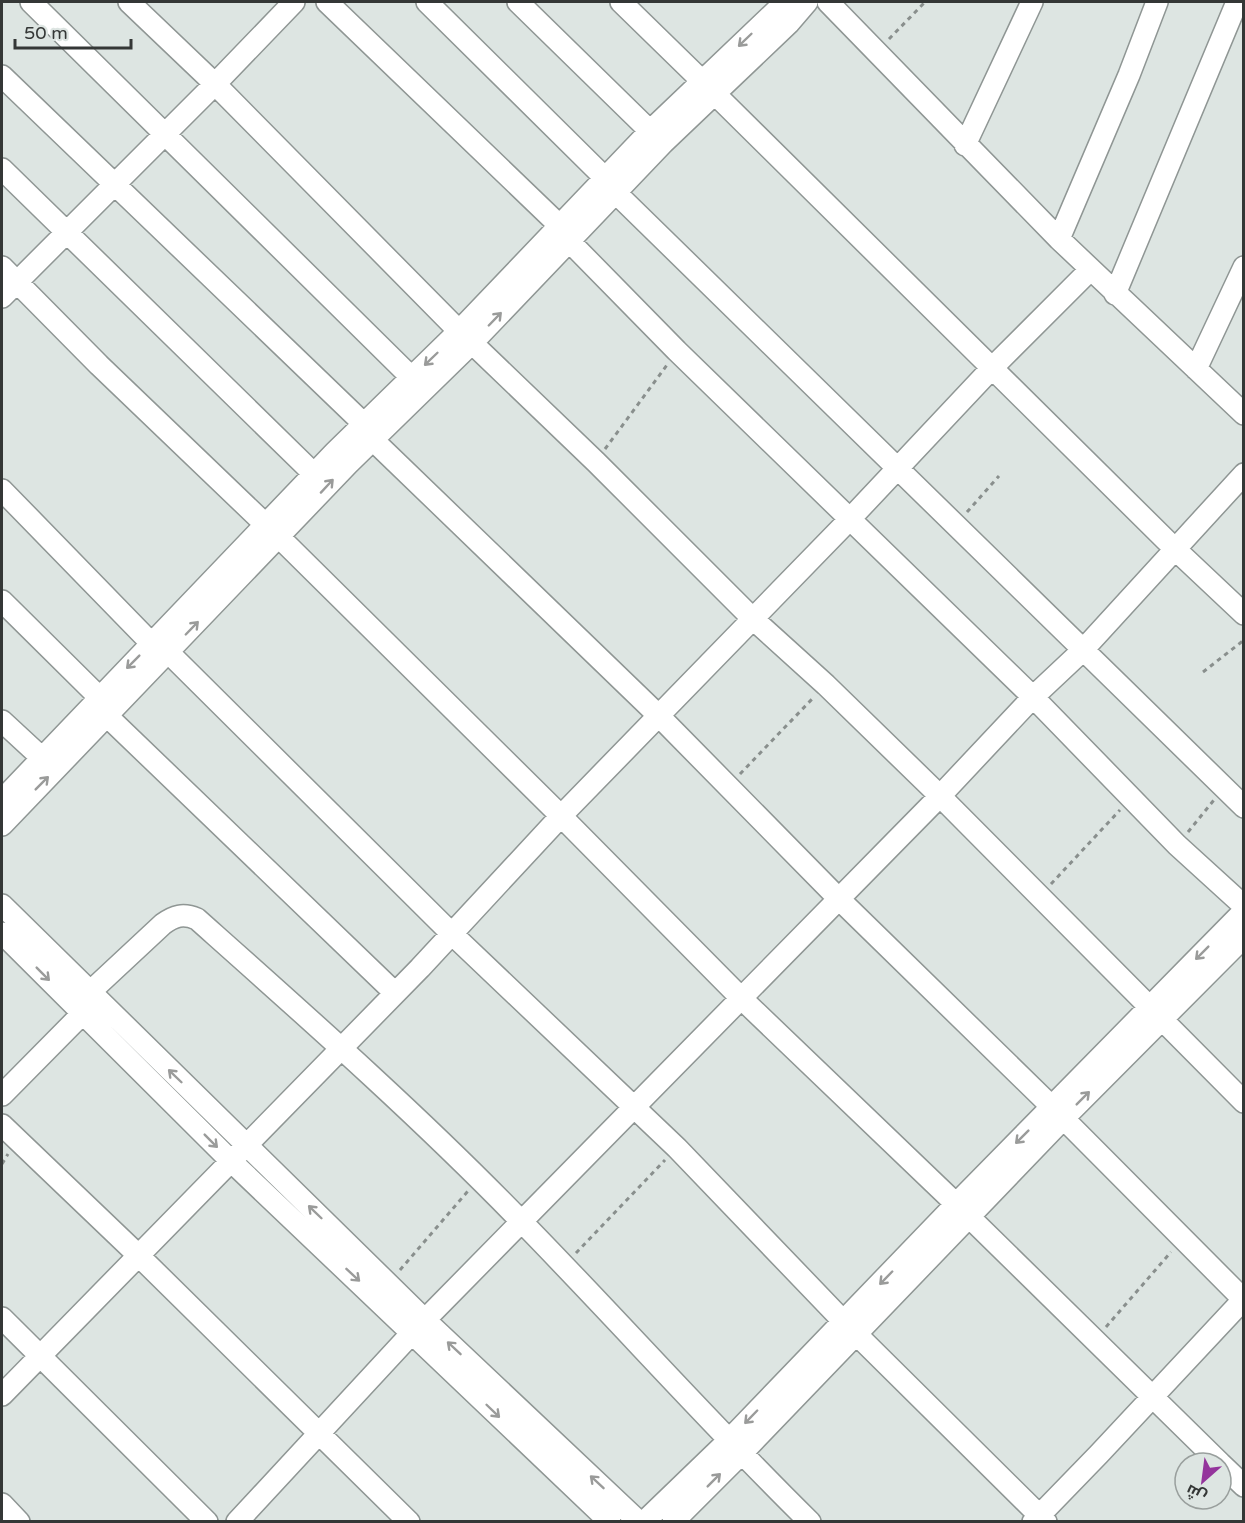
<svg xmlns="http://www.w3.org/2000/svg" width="1245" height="1523" font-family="'Varela Round',Cairo,sans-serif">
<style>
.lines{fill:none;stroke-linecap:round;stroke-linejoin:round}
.minor-casing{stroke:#8f9694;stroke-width:24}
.path{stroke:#898f8d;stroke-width:3;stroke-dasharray:4.5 4.5;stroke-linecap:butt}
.minor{stroke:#fff;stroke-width:21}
.oneway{stroke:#9a9b9a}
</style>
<rect width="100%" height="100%" fill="#dde5e2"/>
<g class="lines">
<defs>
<path id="minor" d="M31,2L412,378
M129,2L215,84L459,331
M327,2L560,226
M427,2L605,178
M518,2L650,131
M621,2L702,81
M828,2L1059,239L1244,414
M2,76L364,424
M715,94L1176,550L1244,614
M965,145L1032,2
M2,169L314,474
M616,193L1244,807
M1059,239L1129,75L1157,2
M570,242L677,351L1033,697L1177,845L1244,906
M2,267L99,365L266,525
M1115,294L1237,2
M2,297L215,84L294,2
M472,343L596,462L752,618L826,685L940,796L1244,1102
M1196,369L1244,267
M373,440L659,716L839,899L1052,1107L1244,1300
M2,490L151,643
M279,537L561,816L741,998L956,1204L1220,1463
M2,601L99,697
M169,653L452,934L677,1148L844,1322L1046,1522
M106,715L395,993
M2,721L42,758
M2,800L335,452L459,331L650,131L779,8L789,2
M2,825L348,464L472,343L663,143L789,23L807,2
M2,905L425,1320L639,1522
M2,933L231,1161L610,1522
M90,992L163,924C174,916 183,913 197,919C307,1017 418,1115 521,1221C618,1320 710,1424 810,1522
M2,1095L83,1013
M2,1125L138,1255L409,1522
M2,1318L207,1522
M2,1395L420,968L561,816L849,520L992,368L1090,270
M1221,1464L1244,1486
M2,1504L19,1522
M237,1522L412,1333L940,796L1033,697L1082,651L1244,474
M644,1522L728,1441L956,1204L1244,911
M673,1522L741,1454L1064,1118L1244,937
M1033,1522L1099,1454L1244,1299"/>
</defs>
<!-- minor casing -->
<use href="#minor" class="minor-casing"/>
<!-- path -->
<path class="path" d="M889,39L925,2
M605,449L667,365
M967,512L999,476
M1203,672L1244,640
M740,774L814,697
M1188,832L1214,800
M1051,884L1120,810
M2,1164L8,1154
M576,1253L665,1160
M400,1270L468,1191
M1106,1327L1171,1252"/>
<!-- minor -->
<use href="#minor" class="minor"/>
</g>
<!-- one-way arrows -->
<defs><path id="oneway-shaft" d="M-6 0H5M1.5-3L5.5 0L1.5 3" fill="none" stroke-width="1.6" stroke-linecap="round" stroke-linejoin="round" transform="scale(1.5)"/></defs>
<g class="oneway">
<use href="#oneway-shaft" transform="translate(745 40) rotate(136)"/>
<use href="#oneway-shaft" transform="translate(495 319) rotate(-46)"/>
<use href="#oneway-shaft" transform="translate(431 359) rotate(136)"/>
<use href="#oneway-shaft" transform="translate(327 486) rotate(-47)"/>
<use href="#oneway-shaft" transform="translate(192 628) rotate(-46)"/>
<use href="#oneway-shaft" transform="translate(133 662) rotate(135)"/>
<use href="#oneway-shaft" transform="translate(42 783) rotate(-45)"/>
<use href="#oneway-shaft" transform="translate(1202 953) rotate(135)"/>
<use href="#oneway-shaft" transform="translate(43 974) rotate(45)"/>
<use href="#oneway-shaft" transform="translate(175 1076) rotate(-136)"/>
<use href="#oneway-shaft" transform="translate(1083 1098) rotate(-45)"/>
<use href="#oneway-shaft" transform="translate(1022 1137) rotate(135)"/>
<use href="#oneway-shaft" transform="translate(211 1141) rotate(45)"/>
<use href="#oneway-shaft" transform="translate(315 1212) rotate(-136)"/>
<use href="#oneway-shaft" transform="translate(353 1275) rotate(43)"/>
<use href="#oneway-shaft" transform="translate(886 1278) rotate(134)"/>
<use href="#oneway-shaft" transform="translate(454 1348) rotate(-137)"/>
<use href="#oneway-shaft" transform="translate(493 1411) rotate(44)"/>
<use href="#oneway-shaft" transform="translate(751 1417) rotate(134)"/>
<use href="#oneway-shaft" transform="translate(714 1480) rotate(-45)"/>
<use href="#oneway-shaft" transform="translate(597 1482) rotate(-137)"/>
</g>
<!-- border -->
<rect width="1245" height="1523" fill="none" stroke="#343736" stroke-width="6"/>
<!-- north arrow -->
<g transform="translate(1203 1481) rotate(208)"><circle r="28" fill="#dde5e2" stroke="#999f9d" stroke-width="1.5"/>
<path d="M0-4.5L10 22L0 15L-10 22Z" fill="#94349c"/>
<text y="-9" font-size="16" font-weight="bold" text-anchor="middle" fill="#343736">ش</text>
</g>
<!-- scale -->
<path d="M15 39v9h116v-9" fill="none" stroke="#343736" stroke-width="3"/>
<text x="24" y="39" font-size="18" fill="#343736" stroke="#dde5e2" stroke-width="4.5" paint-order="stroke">50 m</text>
</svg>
